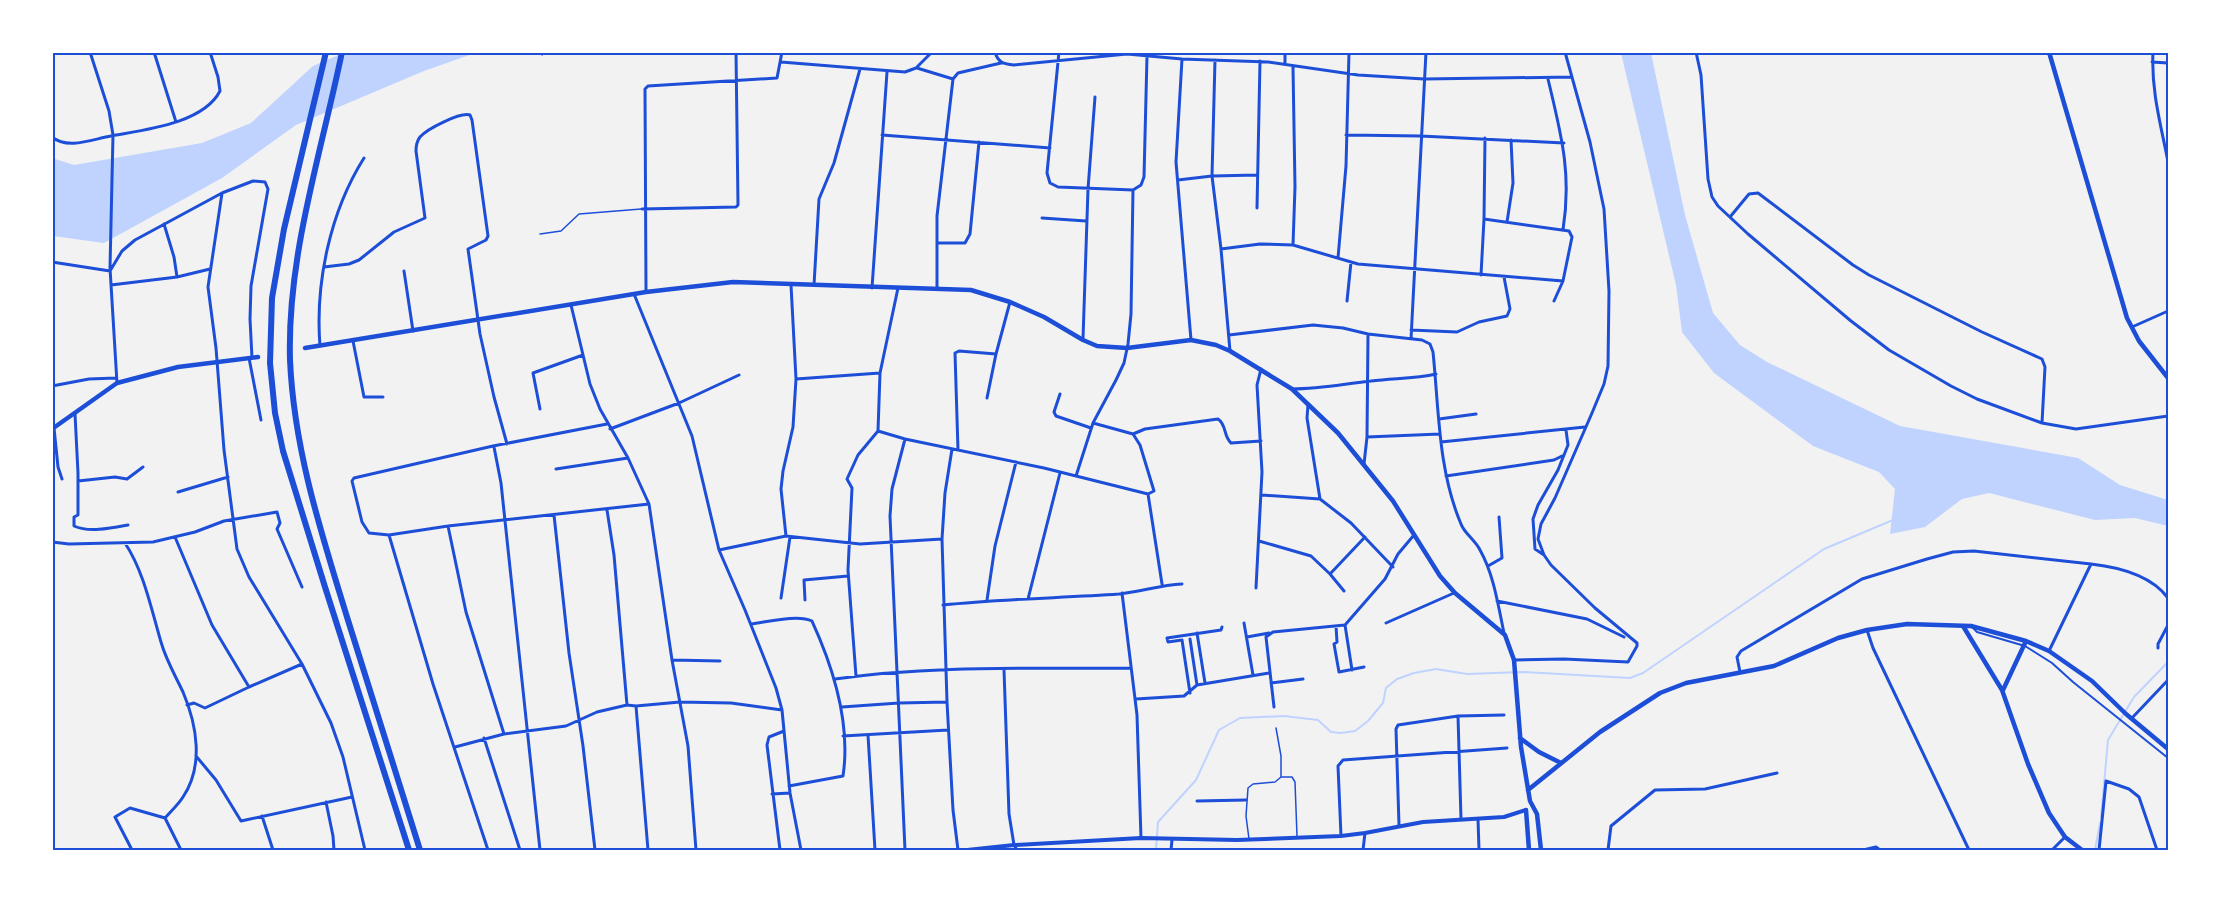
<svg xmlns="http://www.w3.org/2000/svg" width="2221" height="903" font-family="'DejaVu Sans',sans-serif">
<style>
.water{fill:#bfd3fe}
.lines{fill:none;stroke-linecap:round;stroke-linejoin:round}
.stream{stroke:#bfd3fe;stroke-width:2}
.service{stroke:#1d4ed8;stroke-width:1.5}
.pedestrian{stroke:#1d4ed8;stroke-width:2}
.minor{stroke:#1d4ed8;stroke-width:3}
.tertiary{stroke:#1d4ed8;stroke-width:4}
.secondary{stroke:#1d4ed8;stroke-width:4.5}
.motorway{stroke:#1d4ed8;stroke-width:6}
.neatline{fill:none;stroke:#1d4ed8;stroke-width:2}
</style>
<rect width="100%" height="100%" fill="#f2f2f2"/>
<!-- water -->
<path class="water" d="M343,53H475L424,71L296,125L222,178L104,243L53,236L52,158L74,165L202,143L251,123L313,66Z
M1621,53H1651L1685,215L1713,313L1740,345L1767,362L1900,426L2078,458L2120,485L2168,500V526L2135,518L2095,520L1989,493L1962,499L1925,527L1890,534L1895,489L1879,472L1813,446L1714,373L1682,332L1676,285Z"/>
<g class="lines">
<!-- stream -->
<path class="stream" d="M2101,817L2108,740L2134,697L2168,662
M1156,850L1158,822L1196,780L1219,730L1240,718L1284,716L1318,720L1331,732L1341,733L1355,731L1368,721L1383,703L1386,688L1397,679L1414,673L1436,669L1467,674L1522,672L1630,678L1643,673L1824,549L1893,520
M2095,850L2100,823"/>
<!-- service -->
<path class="service" d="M540,234L561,231L579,214L641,209
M1282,777H1292L1295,782L1297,836
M1249,839L1246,816L1248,788L1253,784L1275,782L1281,777V756L1276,728"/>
<!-- pedestrian -->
<path class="pedestrian" d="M1972,627L1977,632L2025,646L2052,663L2073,682L2168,758"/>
<!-- minor -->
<path class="minor" d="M90,52L109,111L113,135L110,268L117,383
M154,52L176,122
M995,52C998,63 1004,64 1014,65L1127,54L1182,59L1268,62L1358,75L1424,79L1572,77
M1059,52L1047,173L1050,183L1058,187L1133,190
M1696,52L1701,75L1708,179L1712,197L1718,206L1748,234L1851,321L1889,350L1951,386L1977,399L2042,423L2076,429L2168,416
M2153,52C2151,91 2161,125 2168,162
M542,54L543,52
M1182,59L1176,162L1191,340
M1215,60L1212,176L1221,249L1230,351
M781,62L905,72L916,68L932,52
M2152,62L2168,63
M1285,64V52
M917,68L953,79
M953,79L958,73L1001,63
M1548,79C1561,134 1572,173 1563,230
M882,135L1050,148
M1346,135L1421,136L1564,143
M52,137C68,150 93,139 111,136C143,130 203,124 220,91L218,77L210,52
M1178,180L1212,176L1257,175
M222,193L208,287L216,348L224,450L237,549L249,577L302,664L331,723L343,757L365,850
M1257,208L1260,61
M642,209L736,207L738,205L736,52
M1730,217L1749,194L1758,193L1853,265L1869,275L1982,332L2042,359L2045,367L2042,423
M1042,218L1086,221
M1507,222L1513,183L1511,140
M164,224L174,257L177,277
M937,243H965L970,234L979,142
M1293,245L1295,187L1293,67
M1221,249L1260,244L1293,245L1358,264L1563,281L1572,237L1569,231L1484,219
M1338,258L1346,166L1349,52
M52,262L110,271L122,251L135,240L222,193L253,181L265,182L268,189L251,286L250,319L252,358
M324,267L349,264L359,260L394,232L425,218L416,151C416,146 417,141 420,137C427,129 460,112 470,115L472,120L488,236L486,240L468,249L480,334L494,397L507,444
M404,271L413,331
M1481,275L1484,219L1485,138
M111,285L177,277L210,269
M814,285L819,199L834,163L860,69
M937,287V216L953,79
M872,288L887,72
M646,292L645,89L648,86L777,78L782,52
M634,294L692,436L719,550L745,610L776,688L782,710L790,793L801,850
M1347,301L1351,262
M1554,301L1563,281
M571,305L590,384L600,409L628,458L649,504L672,660L688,746L696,850
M2132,327L2168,311
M1411,330L1457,332L1479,322L1507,316L1510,309L1504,277
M1229,335L1313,325L1343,328L1368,334L1422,340L1430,344L1433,352C1439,410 1438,470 1461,524C1464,533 1475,540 1480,550C1494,575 1498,605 1504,633
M1083,339L1088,189L1095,97
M1411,339L1426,52
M353,341L364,397H383
M320,346C315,283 330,212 364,158
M249,358L261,420
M796,379L880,373
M52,386L89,379L116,378
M1292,389C1319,389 1344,384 1371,381C1393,378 1414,379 1436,374
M1060,394L1054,412L1056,416L1091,428
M987,398L996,354L1010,302
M1308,405L1307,418L1320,499L1351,523L1393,567
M540,409L533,373L583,355
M75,414L78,473V515L74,517V526C89,533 112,528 128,525
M1439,419L1476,414
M1093,423L1133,434L1145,429L1218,419C1227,425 1223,436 1231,443L1261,441
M607,424L493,446L354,478L352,481L362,522L369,533L389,535L448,526L649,504
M54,428L58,467L62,479
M610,429L679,403L739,375
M878,431L905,439L1044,468L1148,494
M878,431L880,373L898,288
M1133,434L1140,445L1154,491L1148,494
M1367,437L1440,434
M905,439L892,489L890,516L905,850
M1441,442L1585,427
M494,447L501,483L540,850
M952,449L945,493L942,539L947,702L953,810L958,850
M958,450L955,353L959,351L996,354
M1364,464L1367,437L1368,334
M556,469L628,458
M1076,476L1093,423L1116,380L1124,363L1128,344L1131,314L1133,190L1141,185L1144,177L1147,56
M1446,476L1554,460L1562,456
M78,481L115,477L127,479L143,467
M178,492L228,477
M1148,494L1162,584
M1262,495L1320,499
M607,510L614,555L627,705
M554,515L569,653L583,746L595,850
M448,526L466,612L504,734
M389,535L433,684L488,850
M786,536L781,489L783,471L793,427L796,379L791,285
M175,537L212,625L249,687
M1259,541L1311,556L1330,574L1344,591
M52,542L69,544L153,542L195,532L224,521L277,512L280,523L277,529L302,587
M125,543C144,572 151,608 161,642C166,660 175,675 183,692C197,725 204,766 183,797C178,805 171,811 165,818L130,808L115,817L132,850
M719,550L786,536L860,544L942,539
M1544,555L1535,549L1533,519L1538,505L1558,470L1568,445L1566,430
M1488,566L1502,558L1499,517
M1330,574L1365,537
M1256,588L1262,472L1257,385L1261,369
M1122,593L1137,715L1141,838
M781,598L790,537
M1028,599L1060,473
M805,600L804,580L848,576
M987,600L995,546L1016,462
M1497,601L1587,619L1624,637
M943,605C1001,599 1060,598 1119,594C1140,592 1160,585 1182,584
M1244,623L1253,675
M1386,623L1454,593
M751,624C767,622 798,614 812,621C834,669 851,723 843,776L789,786
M1345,625L1385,579L1398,554L1414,535
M1345,625L1352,670
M1336,626L1337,642L1334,644L1339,672L1364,667
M1867,630L1873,648L1969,850
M1197,633L1205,683
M1247,637L1269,633
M1190,639L1197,685
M1182,640L1168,642L1167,638L1221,630L1222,627
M1182,640L1190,693
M2158,648V644L2168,625
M2049,651L2091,564C2118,567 2151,575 2168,598
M672,660L720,661
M1514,660L1564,659L1628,662L1637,646V643L1595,608L1551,565L1544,555L1538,539L1541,524L1555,498L1592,413L1604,384L1608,366L1609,291L1604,209L1590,142L1565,52
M1004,670L1009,814L1014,845L1017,850
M1740,672L1737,657L1741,651L1862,579L1927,559L1953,552L1974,551L2091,564
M856,676L848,570L852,488L847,479L858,455L878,431
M835,679C933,665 1032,669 1131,668
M1271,683L1303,679
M1136,699L1184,696L1197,685L1269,673
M187,705L194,703L205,708L249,687L302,664
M636,706L648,850
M842,707L899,703L947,702
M1274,707L1266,637L1273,632L1345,625
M1458,716L1461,819
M2132,718L2168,680
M868,735L875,850
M843,736L948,730
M484,738L520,850
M455,747L504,734L566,726L597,712L627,705L636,706L680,702L731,703L782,710
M196,756L216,780L241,821L352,797
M772,794L790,793
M1197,801L1246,800
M326,802L333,836L334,850
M262,816L273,850
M165,818L181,850
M1478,819L1479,850
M1399,825L1396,729L1398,725L1458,716L1504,715
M1341,836L1338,766L1343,760L1507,748
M780,850L767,745L769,737L784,731
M1171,850L1172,840
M1363,850L1365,833
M1608,850L1611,826L1655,790L1705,789L1777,773
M1863,850L1876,847L1880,850
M2052,850L2065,837
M2099,850L2106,781L2129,789L2139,797L2157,850"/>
<!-- tertiary -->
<path class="tertiary" d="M967,850L1014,845L1141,838L1237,840L1341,836L1365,833L1423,822L1504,817L1526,810"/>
<!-- secondary -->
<path class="secondary" d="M2049,52L2127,318L2139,341L2168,378
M305,348L646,292L733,282L971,290L1010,302L1044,317L1083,340L1097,346L1127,348L1191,340L1216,345L1230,351L1292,389L1338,433L1393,501L1440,576L1455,593L1505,635L1514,660L1521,747L1530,801L1537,814L1541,850
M52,429L117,383L178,367L258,357
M1963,626L2002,690L2028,764L2049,813L2065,837L2082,850
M2003,690L2026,641
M1520,738L1539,752L1561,763
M1528,790L1600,732L1660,693L1686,683L1774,666L1838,638L1867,630L1907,624L1971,626L2026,641L2049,651L2092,681L2126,714L2168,749
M1526,810L1529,850"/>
<!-- motorway -->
<path class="motorway" d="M326,52L284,229L272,298L270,363L275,413L283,451L325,587L409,850
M342,52C321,154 287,256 290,360C294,450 321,532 347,617C372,695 396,773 420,850"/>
</g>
<!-- border -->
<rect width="2221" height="903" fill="none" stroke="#ffffff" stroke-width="108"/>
<rect x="54" y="54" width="2113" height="795" class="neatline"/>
</svg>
